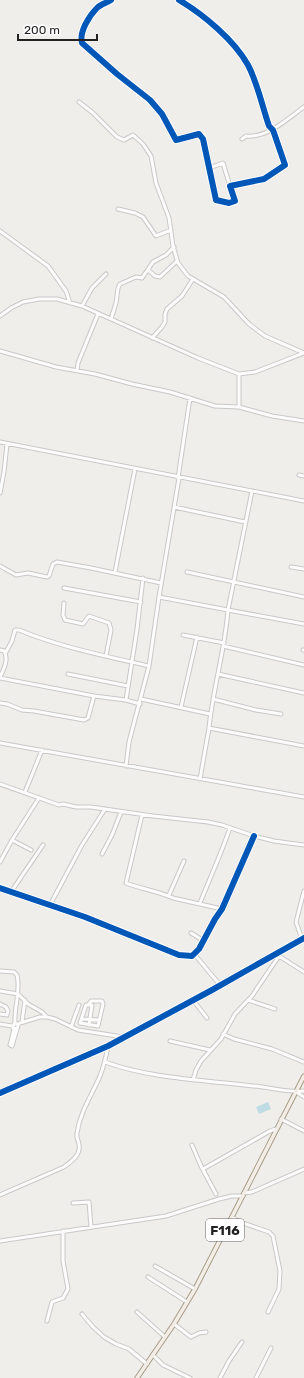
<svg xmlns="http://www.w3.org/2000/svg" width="304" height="1378" font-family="Rubik,sans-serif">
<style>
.water{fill:#bfdbe3}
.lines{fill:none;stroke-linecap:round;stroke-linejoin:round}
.minor-casing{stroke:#c9c8c7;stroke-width:5}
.major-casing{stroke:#a79c86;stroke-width:5.5}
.minor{stroke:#fdfcfc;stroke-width:3}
.major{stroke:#f3ede7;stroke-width:3.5}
.cycleway-casing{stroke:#fff;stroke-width:8}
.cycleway{stroke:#0057b8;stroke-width:6}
.labels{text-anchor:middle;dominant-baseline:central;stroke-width:3.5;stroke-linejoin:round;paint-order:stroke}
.shield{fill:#fff;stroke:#646464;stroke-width:1}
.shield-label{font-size:13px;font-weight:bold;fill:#222}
</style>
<rect width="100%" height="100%" fill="#f0eeeb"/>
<!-- water -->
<path class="water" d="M268,1102L271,1109L259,1114L256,1107Z"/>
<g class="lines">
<defs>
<path id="minor" d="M111,0C106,3 100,5 97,8C89,16 79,32 82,43L117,74L150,100L162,114L176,140L199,134L203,139L216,200L229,203L235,201L230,186L264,179L285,165L273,130L269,126C262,106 258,84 248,65C234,40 204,15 179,0
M79,102L92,112L117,137L124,140L133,135L143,144L151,156L156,183L169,218L173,246L178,263L188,276L224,297L249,324L265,336L304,353
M242,139L246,136C268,138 287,119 304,107
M209,168L223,163L230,186
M118,209L135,213L143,217L156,236L171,230
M0,231L48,266L66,291L70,303
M148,270L155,276L160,277L177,261
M82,306L92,288L106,274
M0,316L11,308L23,302L39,299H57L82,306L198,358L239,374L255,372L304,353
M111,319L116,303L118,288L120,284L136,277L142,278L153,262L166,255L174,247
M152,338L162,327L165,322V314L167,309L182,296L193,279
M0,351L56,367L95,374L132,384L170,392L215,406L239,407
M77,371L78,363L98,314
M239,374V407L272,416L304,421
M0,442L304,501
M299,475L304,476
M178,478L190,398
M252,491L228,610L304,624
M0,493L4,472L7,444
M174,507L245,522
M0,566L16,575L28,573L47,577L49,576L53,564L57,562L91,568L161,583
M291,567L304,569
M115,572L135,469
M187,572L304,597
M64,588L141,602
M159,597L228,610C225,650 213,688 209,728
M64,603L63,615L65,620L83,624L89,616L109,623L111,630L106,656
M183,635L224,643
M223,646L304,665
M0,650L4,651C9,659 4,669 0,677
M303,650H304
M6,652L12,641L15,630H19C60,647 105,656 149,666
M68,674L128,686
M218,674L304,693
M0,678L94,696
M141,699L210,714
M213,699L256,710L281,714
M126,700L137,629L143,578
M0,703L7,704L22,710L34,711L84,720L88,718L94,696L126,700L140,704
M181,707L197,637
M0,743L304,797
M126,766L129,742L149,666L159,597L179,478
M200,779L209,728L304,746
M0,784L59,805L63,804L76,807H91L153,816L208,822L222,825L254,836L274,841L304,845
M25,792L42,750
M142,815L126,883C141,889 158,891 173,898L222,909
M12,840L31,850
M102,854L112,835L121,812
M0,862L12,840L39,798
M0,888L85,917L179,955L192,956L199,949L215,919L222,909L254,836
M11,892L43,845
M169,895L184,861
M200,903C210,878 221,854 230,828
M50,905L82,845L105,809
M191,933L204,941
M302,939L296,922L304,891
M195,955L220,985
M279,956L304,972
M0,971L14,972L17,975C21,990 14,1007 15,1023
M0,991L18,994L28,1004L42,1012L47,1017
M193,1000L207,1018
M248,1000L275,1009
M0,1004L6,1007L8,1011
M89,1004L91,1001H102L103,1004L98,1026L80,1023L86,1005H92L89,1025
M0,1014L7,1015L8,1011
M82,1019L99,1020
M22,1022L25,1000
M0,1024L12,1026
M18,1024V1026L17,1029L13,1028L14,1024H18L20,1023L40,1017H47L55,1019L78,1030L117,1036L123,1038
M71,1027L79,1005
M14,1029L10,1045L12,1046L17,1029
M223,1034L234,1039L272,1049L304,1062
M170,1041L210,1050
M105,1062C152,1079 204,1080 253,1086C270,1087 287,1093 304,1091
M193,1080L196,1070L201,1061L221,1039L235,1014L252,996L279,956
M296,1092L304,1097
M0,1093L108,1046L212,990L304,938
M281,1119L304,1131
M192,1145L201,1166L216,1194
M203,1169L270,1131L276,1129
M244,1193L252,1192L304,1169
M0,1195L64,1167C71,1162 81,1155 79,1145C79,1141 76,1138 77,1133C80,1112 92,1095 100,1076C104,1066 106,1057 108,1046
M73,1203L89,1202L91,1227
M232,1217L240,1222L269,1232L273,1236L280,1271L279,1289L268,1312
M0,1241L166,1216L219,1199L232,1196H243
M155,1266L195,1289
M148,1277L187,1302
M137,1312L165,1337
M82,1314L93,1327L104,1337L116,1344L129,1349L147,1364
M47,1321L52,1302L63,1298L68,1289L63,1261V1231
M174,1324L191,1337L199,1333L206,1332
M153,1355L163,1365L190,1378
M220,1378L229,1361L242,1342
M256,1378L271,1348"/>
<path id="major" d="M137,1378L174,1324L195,1289L304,1076"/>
</defs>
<!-- minor casing -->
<use href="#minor" class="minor-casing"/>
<!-- major casing -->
<use href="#major" class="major-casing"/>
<!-- minor -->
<use href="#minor" class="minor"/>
<!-- major -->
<use href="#major" class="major"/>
<defs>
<path id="cycleway" d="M111,0C106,3 100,5 97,8C89,16 79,32 82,43L117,74L150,100L162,114L176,140L199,134L203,139L216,200L229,203L235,201L230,186L264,179L285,165L273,130L269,126C262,106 258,84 248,65C234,40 204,15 179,0
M0,888L85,917L179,955L192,956L199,949L215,919L222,909L254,836
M0,1093L108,1046L212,990L304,938"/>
</defs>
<!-- cycleway casing -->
<use href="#cycleway" class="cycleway-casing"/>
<!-- cycleway -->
<use href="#cycleway" class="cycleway"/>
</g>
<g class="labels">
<!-- shield labels -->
<rect class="shield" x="206" y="1219" width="38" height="22" rx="3"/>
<g class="shield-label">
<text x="225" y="1230">F116</text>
</g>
</g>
<!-- scale -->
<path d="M18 34v6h79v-6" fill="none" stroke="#222222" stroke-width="2"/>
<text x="24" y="34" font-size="12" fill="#222222" stroke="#ffffff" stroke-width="3" paint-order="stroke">200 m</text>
</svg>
